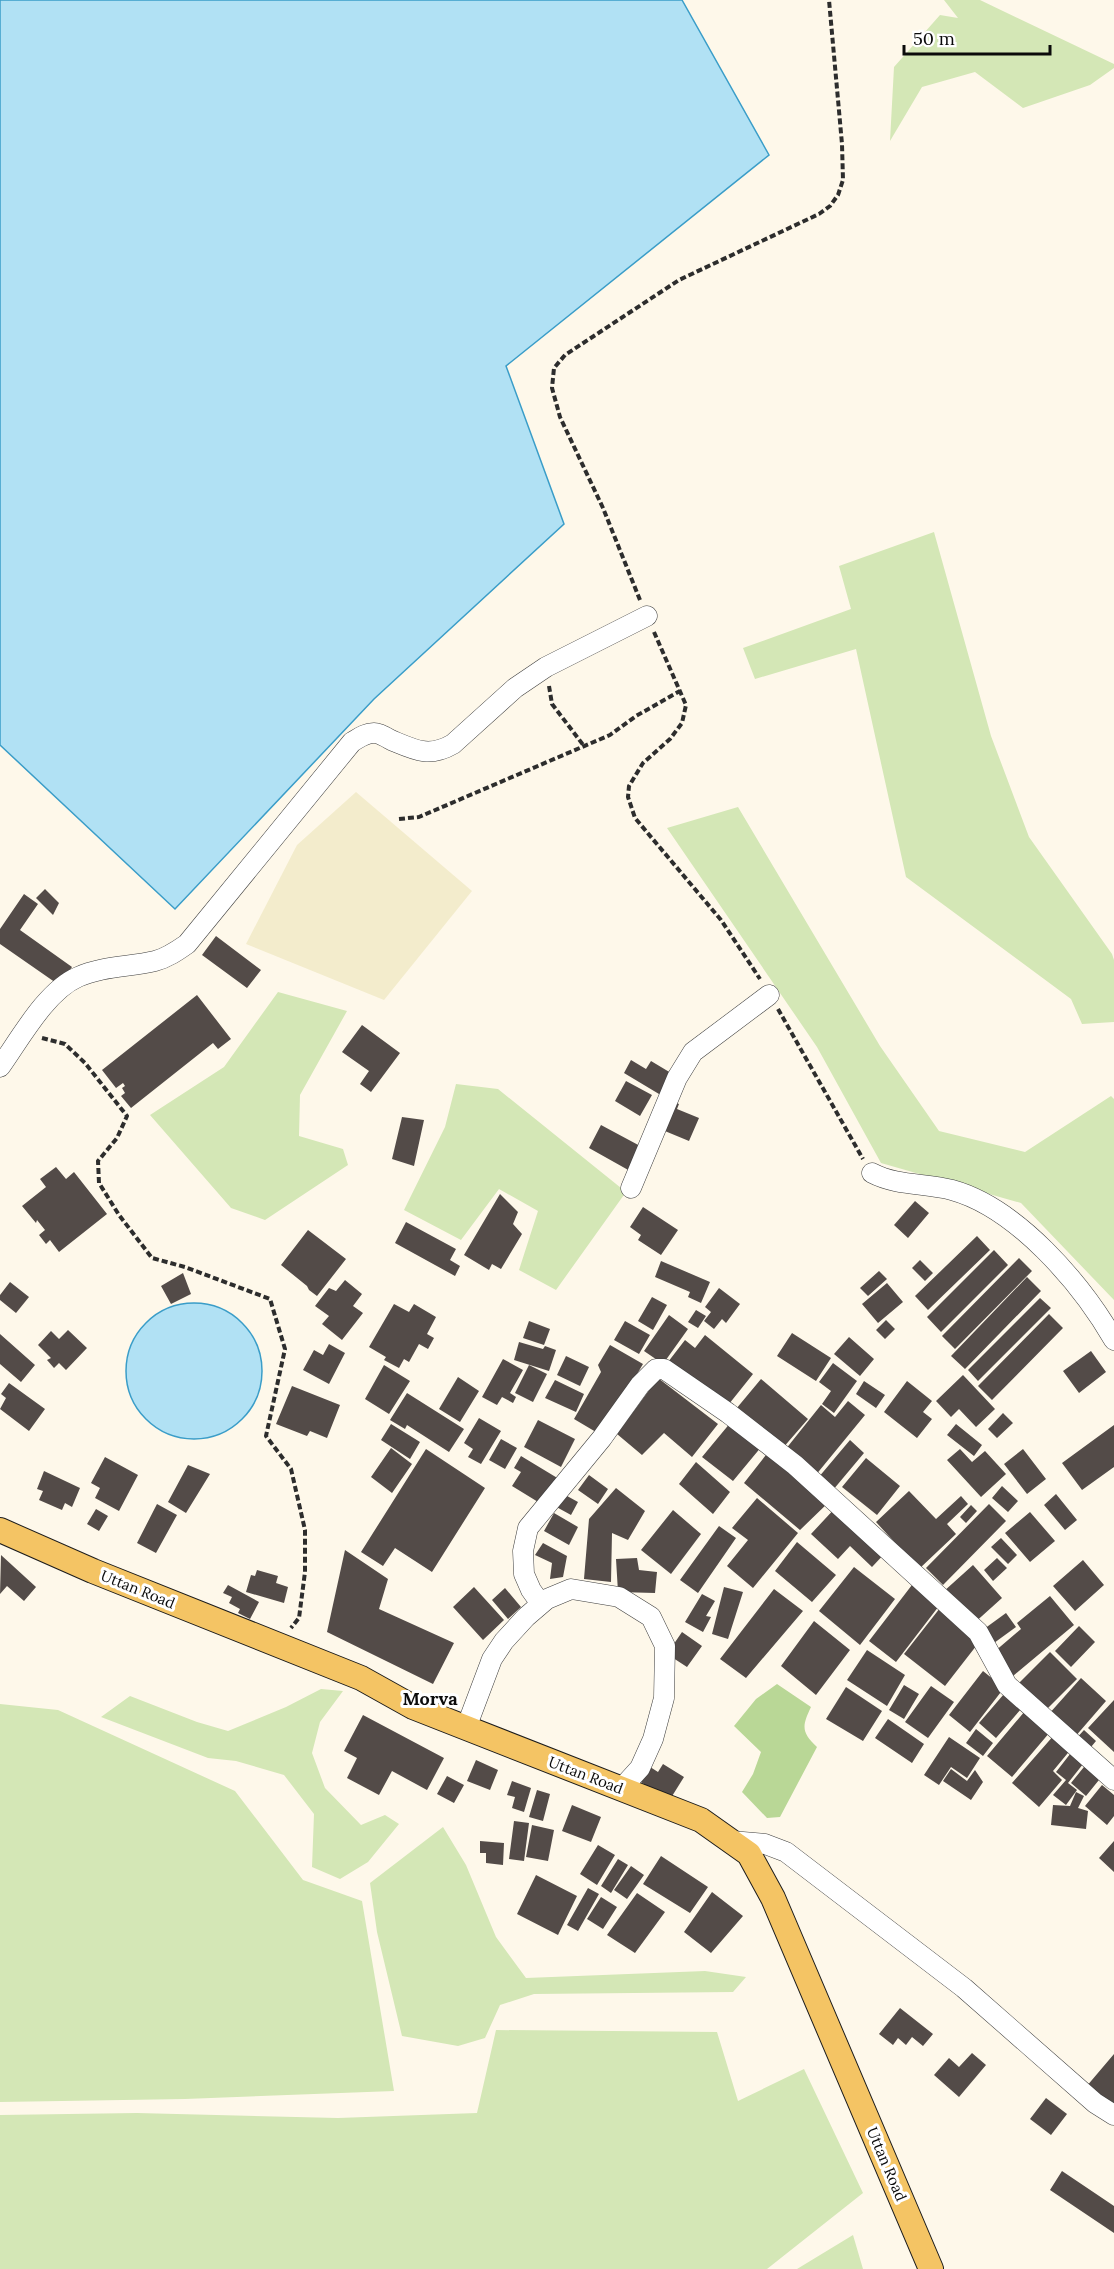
<svg xmlns="http://www.w3.org/2000/svg" width="1114" height="2269" font-family="Lora,serif">
<style>
.farmland{fill:#f3eccc}
.green{fill:#d4e7b6}
.forest{fill:#b9d796}
.water{fill:#b1e1f4;stroke:#3a9dc8;stroke-width:1.5}
.building{fill:#534b48}
.lines{fill:none;stroke-linecap:round;stroke-linejoin:round}
.minor-casing{stroke:#3e3e3e;stroke-width:21}
.major-casing{stroke:#1c1c1c;stroke-width:26}
.path{stroke:#2d2d2d;stroke-width:4;stroke-dasharray:6 3;stroke-linecap:butt}
.minor{stroke:#fff;stroke-width:20}
.major{stroke:#f4c464;stroke-width:24}
.labels{text-anchor:middle;dominant-baseline:central;stroke-width:6;stroke-linejoin:round;paint-order:stroke}
.street-label{font-size:15px;fill:#0b0b0b;stroke:#fff}
.quarter-label{font-size:18px;font-weight:bold;fill:#0b0b0b;stroke:#fff}
</style>
<rect width="100%" height="100%" fill="#fef8ea"/>
<!-- farmland -->
<path class="farmland" d="M356,792L472,891L384,1000L246,944L297,845Z"/>
<!-- green -->
<path class="green" d="M944,0H980L1114,64V68L1090,85L1023,108L975,72L922,87L890,141L894,67L940,15L958,18Z
M934,532L991,736L1029,837L1112,954L1114,960V1022L1082,1024L1071,999L906,877L856,649L755,679L743,648L851,609L839,566Z
M738,807L880,1046L939,1131L1025,1152L1111,1096L1114,1099V1300L1021,1203L881,1163L817,1047L667,828Z
M278,992L347,1011L300,1095L299,1136L343,1149L348,1165L265,1220L231,1208L150,1115L224,1067Z
M456,1084L498,1089L626,1192L556,1290L519,1270L538,1211L499,1189L461,1240L404,1210L445,1127Z
M321,1689L343,1691L320,1722L312,1753L325,1788L361,1825L385,1815L399,1824L368,1862L340,1879L312,1867L314,1814L284,1775L236,1761L208,1758L101,1717L130,1696L197,1722L228,1731L286,1707Z
M0,1704L58,1710L235,1791L303,1880L362,1901L394,2091L185,2099L0,2102Z
M443,1827L466,1865L496,1937L526,1978L705,1971L746,1977L733,1992L534,1994L500,2005L485,2038L458,2046L402,2036L377,1932L370,1883Z
M496,2030L717,2032L738,2101L804,2069L863,2193L767,2269H0V2115L137,2113L338,2118L477,2113Z
M853,2235L863,2269H797Z"/>
<!-- forest -->
<path class="forest" d="M777,1684L811,1707C802,1726 801,1732 817,1747L780,1817L767,1818L742,1792L753,1774L761,1752L734,1726L756,1699Z"/>
<!-- water -->
<path class="water" d="M0,0H682L769,155L506,366L564,524L374,699L175,909L0,745Z
M126 1371a68 68 0 1 1 136 0a68 68 0 1 1-136 0Z"/>
<!-- building -->
<path class="building" d="M45,889L59,903L53,915L36,898Z
M24,894L38,904L20,930L72,967L59,985L0,944V929Z
M216,936L261,970L247,988L202,955Z
M197,995L231,1039L218,1049L213,1043L131,1108L121,1096L125,1093L122,1088L125,1086L123,1083L116,1088L102,1070Z
M362,1025L400,1053L371,1092L360,1084L369,1071L342,1052Z
M631,1060L646,1069L651,1061L676,1076L664,1097L624,1073Z
M626,1081L652,1095L640,1116L615,1101Z
M671,1101L679,1104L677,1109L699,1118L689,1141L660,1129Z
M402,1117L424,1120L414,1166L392,1159Z
M601,1125L642,1147L630,1171L589,1148Z
M56,1167L66,1179L74,1172L107,1214L59,1252L50,1240L46,1244L39,1235L45,1230L37,1220L36,1223L22,1206L46,1187L40,1179Z
M500,1194L518,1212L513,1224L522,1234L501,1269L492,1264L489,1270L464,1255Z
M915,1201L929,1213L908,1238L894,1225Z
M643,1207L678,1230L661,1255L638,1240L641,1235L630,1227Z
M406,1222L456,1249L450,1260L460,1266L455,1276L395,1243Z
M308,1230L346,1259L317,1296L309,1290L307,1286L281,1265Z
M977,1236L990,1250L928,1310L915,1296Z
M994,1250L1008,1265L941,1332L927,1317Z
M1019,1258L1032,1271L955,1349L942,1336Z
M920,1260L933,1273L925,1281L912,1268Z
M661,1261L710,1282L701,1303L688,1297L690,1292L655,1277Z
M879,1271L887,1279L868,1296L860,1288Z
M183,1273L191,1294L171,1304L161,1286Z
M1027,1277L1041,1291L965,1369L951,1356Z
M345,1280L362,1294L353,1306L363,1313L342,1340L322,1324L329,1316L315,1306L329,1288L336,1291Z
M10,1282L29,1297L16,1313L0,1300V1295Z
M887,1283L903,1302L878,1323L862,1304Z
M719,1288L740,1304L726,1323L722,1319L714,1329L704,1321L711,1312L705,1307Z
M652,1297L667,1305L653,1330L638,1321Z
M1040,1298L1051,1308L978,1381L968,1370Z
M394,1304L409,1312L414,1304L436,1317L427,1334L434,1338L428,1349L419,1344L409,1362L404,1359L399,1368L384,1360L386,1357L369,1347Z
M696,1310L706,1316L698,1328L688,1322Z
M1049,1314L1063,1328L992,1400L978,1386Z
M669,1315L688,1329L663,1364L644,1351Z
M886,1320L895,1329L885,1339L876,1330Z
M529,1321L550,1329L544,1345L523,1338Z
M625,1321L650,1335L639,1354L614,1340Z
M68,1330L87,1348L66,1370L59,1363L54,1368L47,1360L51,1358L38,1345L51,1331L59,1339Z
M792,1333L831,1358L816,1381L777,1356Z
M0,1334L35,1365L21,1382L0,1364Z
M705,1335L753,1374L725,1409L668,1362L685,1340L695,1348Z
M849,1337L874,1359L860,1376L834,1354Z
M519,1342L543,1349L545,1346L556,1350L549,1371L514,1360Z
M329,1344L345,1353L329,1384L303,1370L314,1350L323,1355Z
M610,1345L643,1364L601,1435L574,1419L601,1372L598,1365Z
M1091,1351L1106,1372L1079,1393L1063,1371Z
M566,1356L589,1367L580,1386L557,1375Z
M503,1359L523,1370L510,1393L516,1397L513,1403L502,1397L497,1405L482,1397Z
M833,1363L857,1381L834,1413L822,1404L831,1391L819,1382Z
M384,1365L410,1381L389,1414L365,1399Z
M529,1365L547,1374L533,1402L515,1393Z
M963,1375L995,1409L976,1427L959,1409L951,1417L936,1401Z
M458,1377L479,1391L460,1422L439,1409Z
M658,1378L718,1424L692,1457L664,1433L642,1455L617,1434Z
M761,1379L808,1419L782,1449L736,1409Z
M555,1380L584,1394L576,1412L545,1398Z
M864,1381L885,1395L876,1408L856,1394Z
M907,1381L932,1401L923,1412L932,1419L917,1438L884,1412Z
M9,1383L45,1409L29,1431L0,1409L6,1398L1,1394Z
M292,1386L340,1405L327,1438L310,1431L307,1436L276,1424Z
M407,1393L464,1429L449,1452L407,1425L405,1429L390,1420Z
M848,1401L865,1415L815,1476L785,1450L821,1405L835,1417Z
M1003,1413L1013,1423L997,1438L988,1429Z
M479,1418L501,1431L481,1464L468,1457L473,1449L464,1443Z
M538,1420L575,1439L561,1467L524,1447Z
M731,1422L762,1446L733,1481L702,1457Z
M391,1424L420,1442L410,1459L381,1440Z
M956,1424L982,1445L974,1456L947,1435Z
M1114,1425V1467L1082,1490L1062,1463Z
M501,1439L517,1448L505,1469L489,1460Z
M850,1440L864,1453L833,1490L818,1478Z
M391,1448L412,1464L392,1493L371,1477Z
M426,1449L485,1488L432,1572L395,1548L383,1566L361,1552Z
M960,1449L972,1462L985,1451L1006,1474L981,1497L947,1460Z
M1023,1449L1046,1479L1027,1494L1004,1464Z
M769,1451L830,1501L800,1530L744,1483Z
M521,1456L559,1479L543,1505L512,1486L521,1472L514,1468Z
M105,1457L138,1475L119,1511L95,1498L100,1488L91,1483Z
M866,1458L900,1486L877,1515L842,1487Z
M696,1462L730,1492L713,1514L679,1484Z
M188,1465L210,1474L186,1513L168,1502Z
M44,1471L80,1488L72,1507L65,1503L62,1510L39,1500L43,1491L37,1489Z
M589,1475L608,1489L598,1504L578,1490Z
M1002,1486L1018,1501L1008,1512L992,1498Z
M616,1488L645,1511L628,1540L612,1533L611,1582L584,1579L589,1519Z
M558,1491L578,1502L571,1515L551,1504Z
M909,1491L936,1519L961,1496L968,1504L947,1524L956,1534L919,1569L876,1522Z
M1056,1494L1077,1520L1065,1530L1044,1505Z
M757,1498L798,1533L753,1588L727,1566L748,1540L732,1528Z
M157,1504L177,1515L156,1553L137,1543Z
M989,1504L1006,1521L943,1585L926,1568Z
M838,1505L887,1551L872,1567L850,1546L838,1559L811,1534Z
M971,1505L977,1511L966,1523L960,1517Z
M96,1509L108,1516L99,1531L87,1524Z
M673,1510L701,1534L671,1574L641,1550Z
M1030,1512L1055,1541L1030,1562L1005,1533Z
M554,1513L578,1527L569,1545L544,1531Z
M719,1526L736,1538L698,1593L680,1580Z
M1001,1538L1017,1555L1008,1564L991,1547Z
M797,1542L836,1575L812,1602L775,1571Z
M543,1543L567,1556L563,1577L550,1579L552,1563L535,1555Z
M345,1550L388,1579L379,1609L454,1643L433,1684L327,1632Z
M1,1555L36,1587L24,1601L7,1586L0,1594Z
M637,1558L639,1570L657,1572L655,1593L618,1592L616,1559Z
M997,1558L1007,1568L993,1581L984,1570Z
M1083,1560L1104,1585L1075,1611L1053,1586Z
M973,1565L1002,1598L972,1625L943,1592Z
M854,1567L895,1599L860,1645L819,1611Z
M257,1570L278,1576L276,1583L288,1587L284,1603L246,1592L251,1575L255,1576Z
M915,1581L942,1602L896,1662L869,1641Z
M228,1585L259,1602L250,1619L238,1613L240,1609L229,1603L232,1597L223,1593Z
M474,1587L504,1620L483,1640L453,1607Z
M724,1587L743,1592L728,1639L712,1634Z
M505,1588L521,1607L508,1619L492,1600Z
M774,1589L803,1611L746,1678L720,1659Z
M702,1594L715,1601L706,1616L711,1617L703,1632L685,1622Z
M1050,1596L1074,1625L1013,1676L994,1652L1021,1629L1017,1623Z
M940,1608L980,1641L945,1686L904,1654Z
M1006,1613L1016,1627L994,1643L984,1629Z
M814,1621L850,1650L816,1695L781,1666Z
M1079,1626L1095,1642L1071,1667L1055,1651Z
M682,1632L702,1646L687,1667L667,1654Z
M867,1650L905,1675L887,1706L847,1680Z
M1050,1652L1077,1679L1044,1712L1017,1685Z
M983,1671L1004,1688L970,1732L949,1715Z
M1081,1678L1106,1701L1074,1738L1048,1715Z
M904,1685L919,1694L904,1719L889,1710Z
M931,1686L954,1702L928,1738L905,1722Z
M846,1687L882,1711L863,1741L826,1719Z
M1004,1694L1021,1709L996,1738L979,1723Z
M1114,1700V1752L1088,1728Z
M1025,1711L1050,1732L1012,1777L987,1756Z
M363,1715L444,1758L427,1790L392,1771L379,1795L347,1778L357,1758L344,1751Z
M888,1719L924,1744L912,1763L875,1738Z
M976,1729L993,1743L983,1756L966,1743Z
M1084,1730L1096,1741L1086,1753L1074,1741Z
M1055,1734L1072,1748L1053,1771L1062,1780L1039,1807L1012,1783Z
M949,1737L980,1758L967,1778L951,1767L939,1785L924,1775Z
M1074,1749L1087,1759L1068,1783L1077,1790L1066,1805L1053,1795L1066,1780L1056,1772Z
M476,1760L498,1770L490,1790L467,1781Z
M1088,1762L1103,1775L1086,1796L1071,1783Z
M663,1764L684,1777L669,1801L638,1780L647,1765L658,1772Z
M951,1769L967,1781L975,1770L983,1782L971,1800L943,1781Z
M447,1776L464,1785L454,1803L437,1794Z
M512,1781L531,1788L524,1812L512,1808L515,1797L507,1795Z
M1102,1785L1114,1795V1816L1107,1825L1085,1806Z
M537,1790L550,1794L543,1821L529,1817Z
M1076,1792L1084,1796L1078,1808L1088,1811L1086,1829L1051,1825L1053,1805L1070,1806Z
M572,1805L601,1817L591,1842L562,1831Z
M514,1821L529,1823L524,1861L509,1859Z
M532,1825L554,1830L548,1861L526,1857Z
M480,1841L504,1843L503,1865L486,1863V1853H480Z
M1114,1841V1872L1099,1858Z
M598,1845L615,1855L597,1885L580,1874Z
M661,1856L708,1887L690,1913L643,1884Z
M618,1859L628,1865L611,1893L601,1886Z
M631,1866L644,1875L627,1899L614,1890Z
M536,1875L577,1896L558,1935L517,1914Z
M588,1888L599,1894L578,1931L567,1925Z
M712,1892L743,1916L711,1953L684,1932Z
M637,1893L665,1912L635,1953L607,1935Z
M601,1897L617,1907L603,1929L587,1919Z
M900,2008L933,2034L923,2046L912,2037L906,2045L898,2038L893,2045L879,2034Z
M972,2053L986,2065L959,2097L934,2075L949,2058L959,2067Z
M1114,2054V2104L1086,2087Z
M1046,2098L1067,2114L1051,2135L1030,2119Z
M1062,2171L1114,2206V2233L1050,2190Z"/>
<g class="lines">
<defs>
<path id="minor" d="M0,1067C20,1039 46,991 78,977C102,966 130,967 155,961C167,958 177,951 187,944L352,742C359,738 365,733 374,733C379,733 386,737 391,740C415,750 429,758 453,744L515,688L546,667L647,616
M872,1173C897,1186 925,1183 952,1190C1017,1208 1081,1283 1114,1340
M631,1188L677,1078L693,1052L769,995
M541,1604L531,1590L524,1574L523,1551L528,1528L602,1438L640,1385L656,1369H664L728,1413L795,1465L978,1632L1007,1685L1114,1780
M466,1728L492,1659L504,1641L526,1617L547,1599L571,1589L619,1597L651,1617L665,1646L664,1698L653,1739L640,1768L621,1789
M731,1841L765,1844L786,1852L964,1988L1095,2103L1114,2115"/>
<path id="major" d="M0,1530L93,1571L361,1678L413,1707L701,1820L749,1854L773,1898L931,2269"/>
</defs>
<!-- minor casing -->
<use href="#minor" class="minor-casing"/>
<!-- major casing -->
<use href="#major" class="major-casing"/>
<!-- path -->
<path class="path" d="M640,600L603,508L560,417L552,388L554,368L565,355L679,280L819,214L830,206L838,195L843,180L842,144L829,0
M654,632L686,705L682,723L670,739L643,763L629,786L628,797L635,818L721,920L760,979
M549,686L552,704L584,746
M399,819L419,817L610,735L636,716L680,691
M778,1009L863,1159
M42,1038L65,1044L85,1063L127,1116L117,1138L98,1161L99,1183L119,1215L152,1258L185,1267L270,1299L285,1349L266,1436L291,1469L305,1530V1572L299,1618L291,1628"/>
<!-- minor -->
<use href="#minor" class="minor"/>
<!-- major -->
<use href="#major" class="major"/>
</g>
<g class="labels">
<!-- street labels -->
<g class="street-label">
<text transform="translate(138 1589) rotate(22)">Uttan Road</text>
<text transform="translate(586 1775) rotate(21)">Uttan Road</text>
<text transform="translate(887 2164) rotate(67)">Uttan Road</text>
</g>
<!-- quarter labels -->
<g class="quarter-label">
<text x="430" y="1698">Morva</text>
</g>
</g>
<!-- scale -->
<path d="M904 45v9h146v-9" fill="none" stroke="#0b0b0b" stroke-width="3"/>
<text x="913" y="45" font-size="18" fill="#0b0b0b" stroke="#ffffff" stroke-width="4.5" paint-order="stroke">50 m</text>
</svg>
